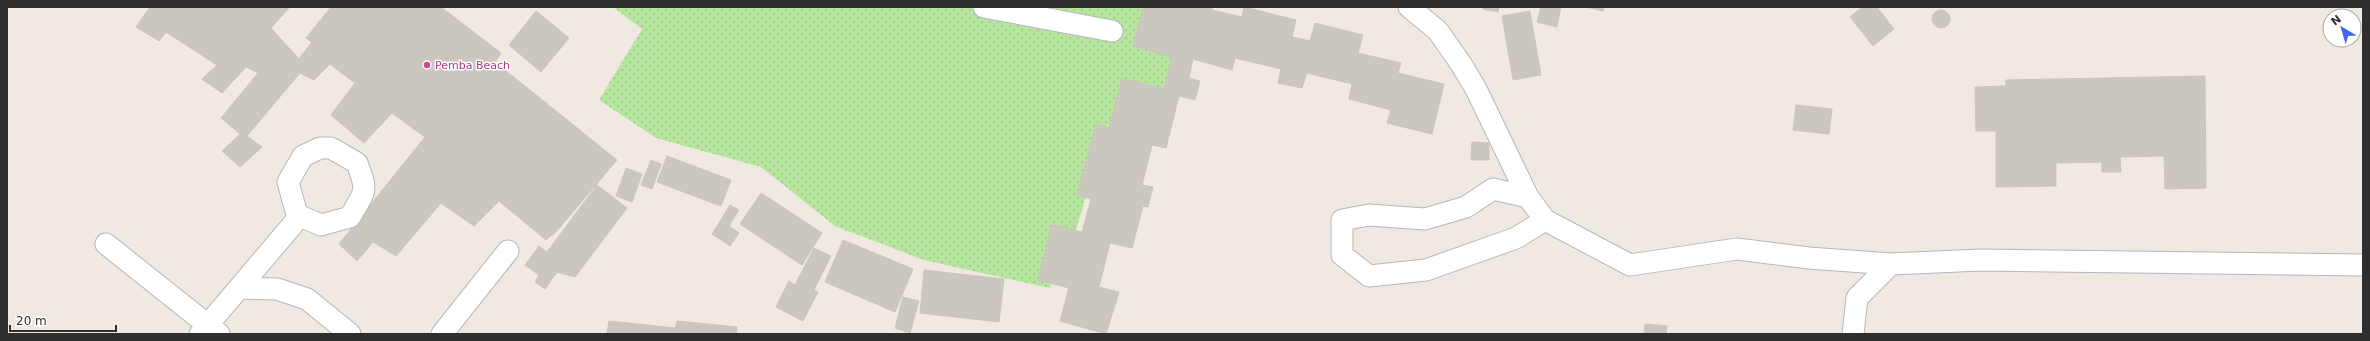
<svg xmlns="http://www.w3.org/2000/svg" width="2370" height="341" font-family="'DejaVu Sans',sans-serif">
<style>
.park{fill:url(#park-dots)}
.building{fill:#cbc7bf;stroke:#cbc5ba}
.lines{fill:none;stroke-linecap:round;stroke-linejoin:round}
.lane-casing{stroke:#b4b7c1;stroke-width:23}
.lane{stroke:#fff;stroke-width:21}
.hotel-dot{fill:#d1479c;stroke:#fff;stroke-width:1.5}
.labels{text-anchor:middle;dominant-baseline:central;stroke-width:3;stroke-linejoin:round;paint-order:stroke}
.hotel-label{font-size:11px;fill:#b23c85;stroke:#fff;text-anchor:start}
</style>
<defs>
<pattern id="park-dots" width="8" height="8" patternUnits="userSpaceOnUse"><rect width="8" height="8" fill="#b6e59e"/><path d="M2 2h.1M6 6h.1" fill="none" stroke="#9dc588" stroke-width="1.8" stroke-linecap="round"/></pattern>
</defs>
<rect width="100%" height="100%" fill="#efe9e1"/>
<!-- park -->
<path class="park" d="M613,7H1165L1184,59L1172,92L1117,127L1107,125L1075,233L1065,232L1050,288L924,260L835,226L761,167L656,138L599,100L642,29Z"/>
<!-- building -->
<path class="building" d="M150,7H287L289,8L271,28L299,59L312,42L306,38L331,7H441L501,53L495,62L617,160L556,232L546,240L499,201L474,226L441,203L396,256L373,242L357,261L339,244L425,137L392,113L364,143L331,115L355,83L330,64L314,80L300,73L247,136L262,147L240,167L222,151L240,134L221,118L258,73L246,67L222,93L202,79L217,65L166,32L159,41L136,27Z
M1143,7H1213L1212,10L1242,17L1244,7L1296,20L1292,37L1310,41L1315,23L1363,35L1358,53L1401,63L1398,73L1444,84L1432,134L1387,123L1391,110L1349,99L1352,84L1307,73L1302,88L1278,83L1281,69L1235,58L1232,70L1193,59L1189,78L1200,81L1195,100L1179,96L1166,148L1152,145L1142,185L1153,187L1148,207L1143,206L1132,248L1110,243L1099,287L1119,292L1106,334L1060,321L1069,288L1038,280L1052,224L1082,232L1091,199L1077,195L1096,124L1109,127L1122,78L1164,89L1172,57L1133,46Z
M1483,7H1499L1498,12L1483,9Z
M1541,7H1561L1557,27L1537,22Z
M1586,7H1604L1603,11Z
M1862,7H1877L1894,29L1873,46L1850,17Z
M1932 19a9 9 0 1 1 18 0a9 9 0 1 1-18 0Z
M536,11L569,38L541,72L509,45Z
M1530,11L1541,75L1513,80L1502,16Z
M2205,76L2206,188L2165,189L2164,156L2120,157L2121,172H2102V162L2056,163V186L1996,187V131H1976L1975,87L2006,86V80Z
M1796,105L1832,109L1829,134L1793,130Z
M1472,142L1489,143V160H1471Z
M667,156L731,180L721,206L657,182Z
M651,160L661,164L652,189L641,185Z
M626,168L642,174L632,202L616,196Z
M597,185L627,208L575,277L557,272L545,289L535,282L539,275L525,265L539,246L547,252Z
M761,193L822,233L802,265L740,224Z
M730,205L739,210L729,226L739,233L730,246L712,234Z
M843,240L913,269L895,312L825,282Z
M814,248L831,256L814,290L818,292L803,321L776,307L789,281L795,285Z
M924,270L1004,279L999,322L920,313Z
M903,297L919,301L910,333L895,328Z
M609,321L675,328L677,321L737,327L736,334H607Z
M1645,324L1667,326L1666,334H1644Z"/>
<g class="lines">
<defs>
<path id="lane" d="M984,7L1112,31
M1409,7L1438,31L1461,64L1476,89L1528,197
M320,148H331L357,163C368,193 366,189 350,217L321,225L300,216L296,211L288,182L303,156Z
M1545,220L1516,238L1426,270L1369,276L1342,255V220L1369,215L1425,219L1466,207L1493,189L1528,197L1545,220L1630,265L1737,249L1809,258L1891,264
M106,244L219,334
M239,288L277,289L307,299L350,334
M200,334L300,216
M442,334L508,251
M1853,334L1857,298L1891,264L1981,260L2363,265"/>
</defs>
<!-- lane casing -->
<use href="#lane" class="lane-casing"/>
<!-- lane -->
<use href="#lane" class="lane"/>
</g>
<!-- markers -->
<circle class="hotel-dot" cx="427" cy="65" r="4"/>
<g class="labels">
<!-- hotel labels -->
<g class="hotel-label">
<text x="435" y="65">Pemba Beach</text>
</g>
</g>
<!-- border -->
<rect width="2370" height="341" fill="none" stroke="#2e2e2e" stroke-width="16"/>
<!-- north arrow -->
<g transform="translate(2342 28) rotate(322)"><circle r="19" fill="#ffffff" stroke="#ababab"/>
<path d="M0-3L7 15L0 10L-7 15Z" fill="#4264fb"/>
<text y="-6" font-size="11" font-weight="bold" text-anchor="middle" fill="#2e2e2e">N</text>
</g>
<!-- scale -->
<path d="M10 325v6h106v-6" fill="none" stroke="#2e2e2e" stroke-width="2"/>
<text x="16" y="325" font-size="12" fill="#2e2e2e" stroke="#ffffff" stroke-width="3" paint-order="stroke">20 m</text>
</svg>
